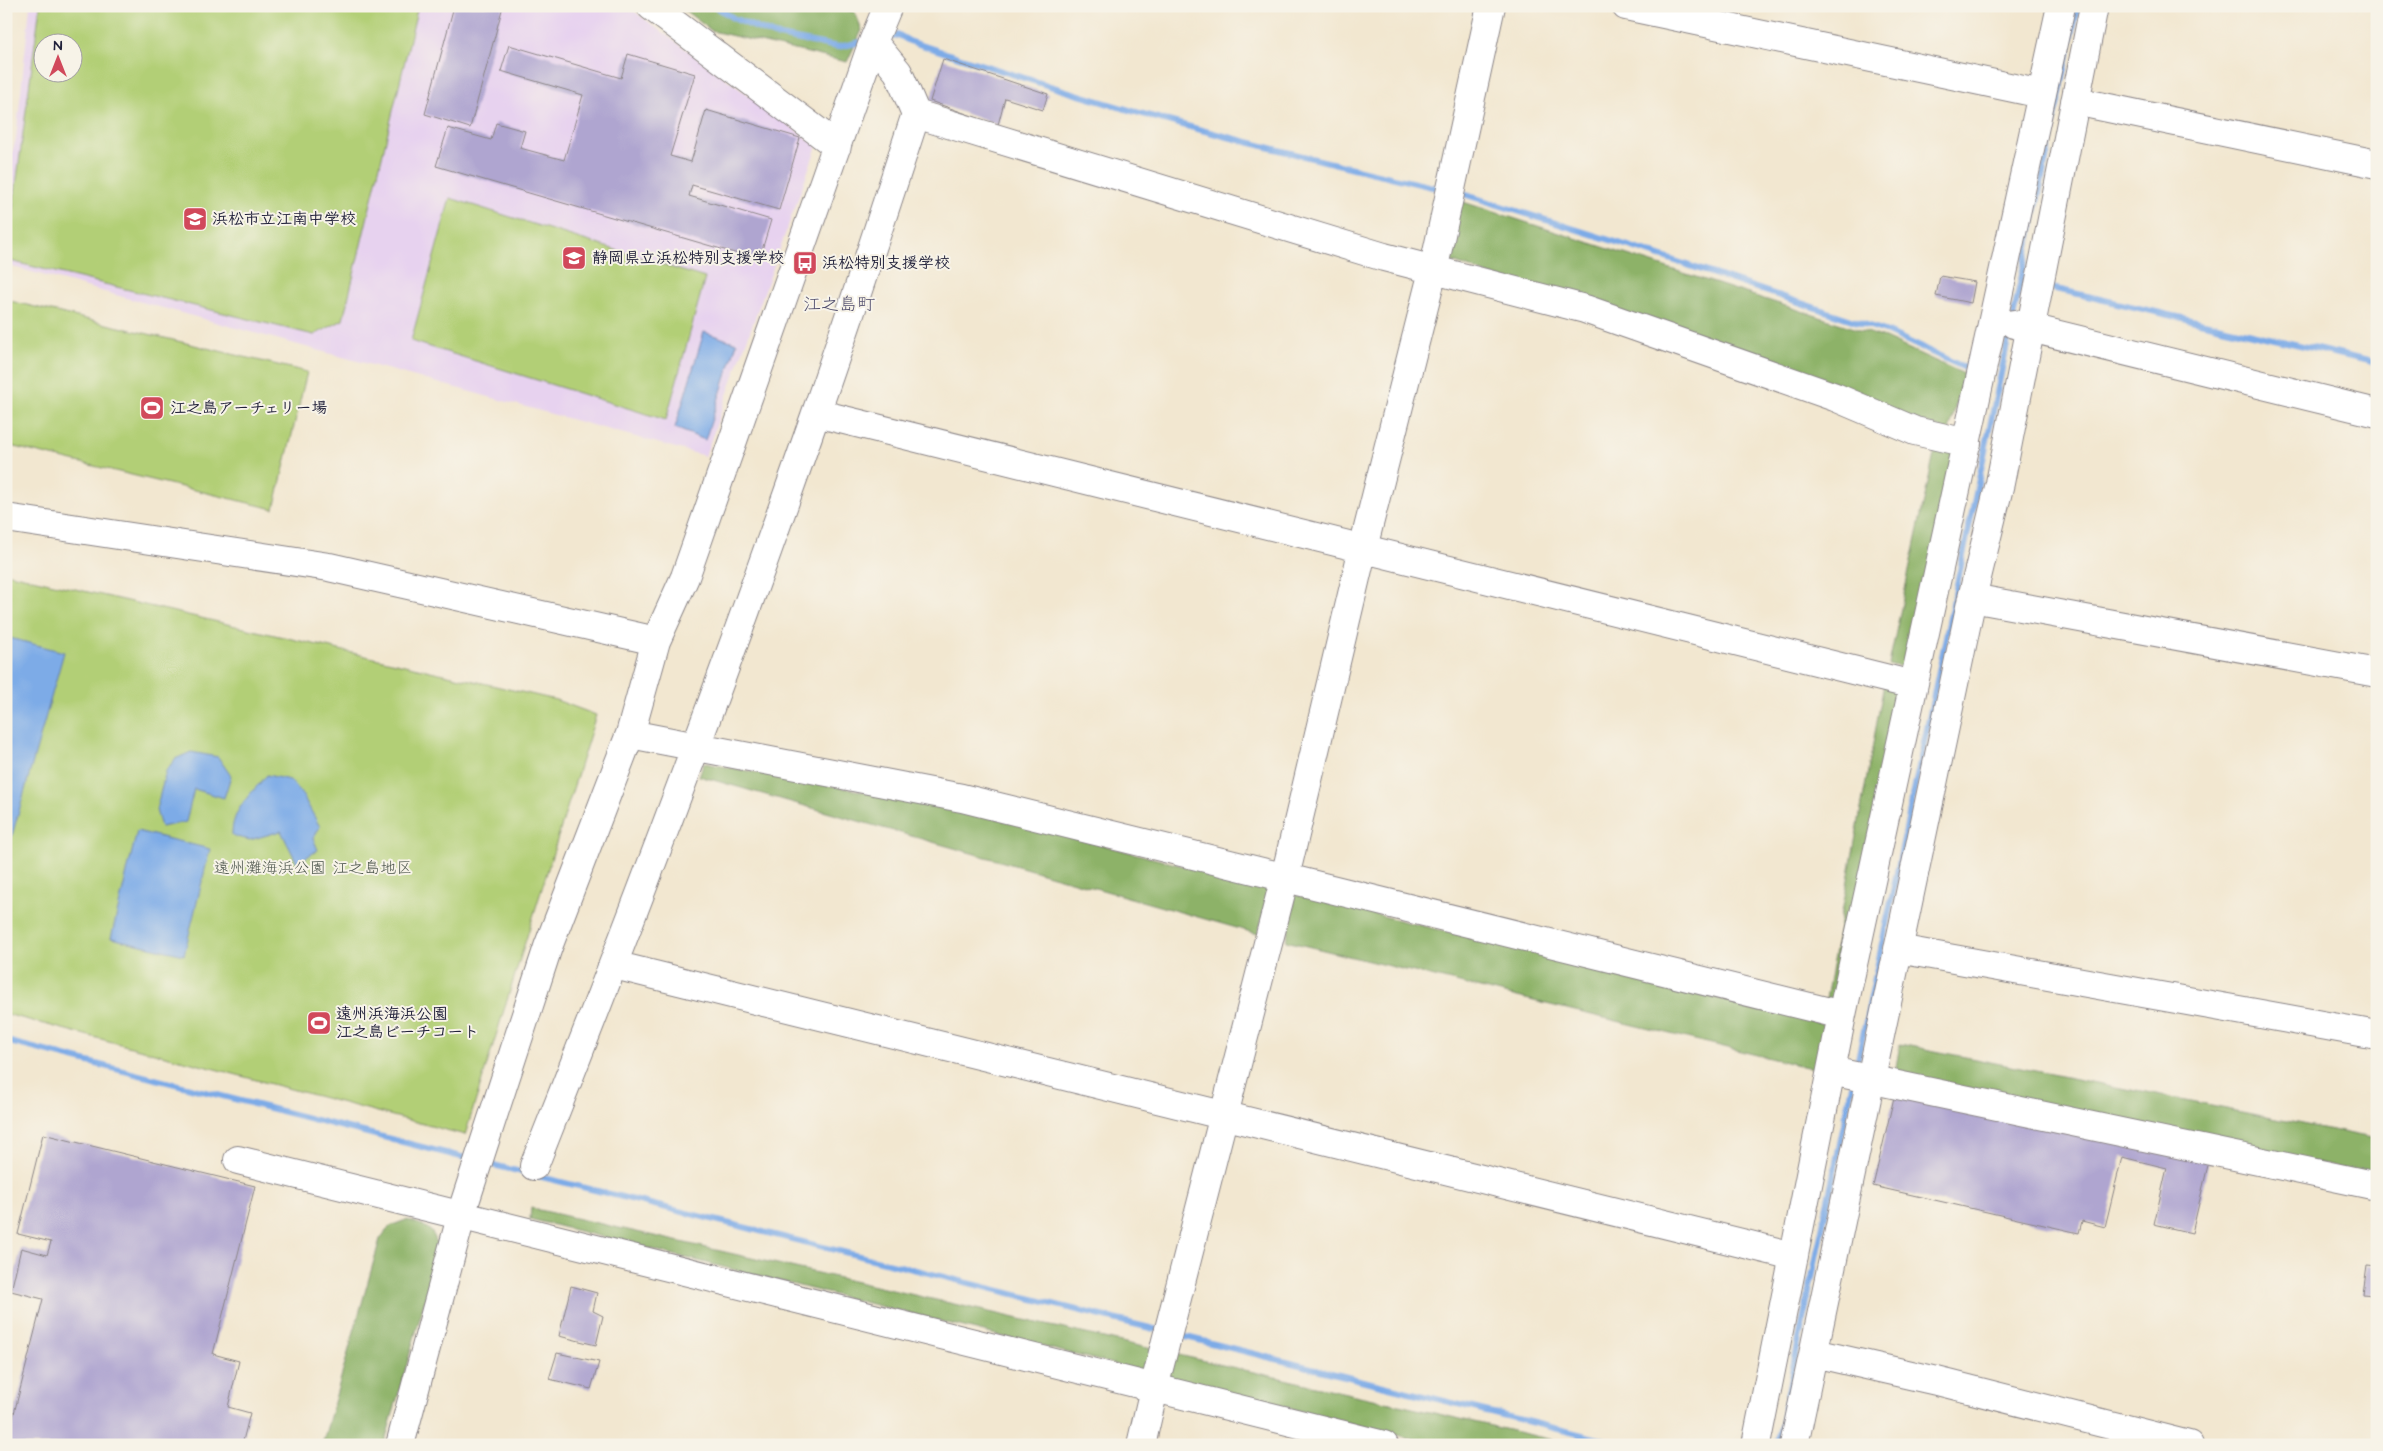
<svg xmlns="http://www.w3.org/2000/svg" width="2383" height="1451" font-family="'Architects Daughter','Klee One',sans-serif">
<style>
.built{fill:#e7d2ef;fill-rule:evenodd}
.green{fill:#b2cf76;stroke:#6a7858;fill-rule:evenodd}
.forest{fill:#8db267;stroke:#586a51}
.water{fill:#7dabe7;stroke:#506691}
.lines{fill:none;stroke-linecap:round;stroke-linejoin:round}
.stream{stroke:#7dabe7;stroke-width:6}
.building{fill:#afa5d0}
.minor-casing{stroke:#8a8486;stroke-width:30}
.minor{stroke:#fff;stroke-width:28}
.labels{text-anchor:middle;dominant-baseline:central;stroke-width:4;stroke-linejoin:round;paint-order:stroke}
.poi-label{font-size:16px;font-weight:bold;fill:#22223b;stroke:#f7f3e8;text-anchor:start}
.park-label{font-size:16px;fill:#4d564d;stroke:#f7f3e8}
.neighbourhood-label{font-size:18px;fill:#53506f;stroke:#f7f3e8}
</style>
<rect width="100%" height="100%" fill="#f7f3e8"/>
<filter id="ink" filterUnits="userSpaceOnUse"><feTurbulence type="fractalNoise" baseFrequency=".02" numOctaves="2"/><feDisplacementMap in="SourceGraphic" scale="10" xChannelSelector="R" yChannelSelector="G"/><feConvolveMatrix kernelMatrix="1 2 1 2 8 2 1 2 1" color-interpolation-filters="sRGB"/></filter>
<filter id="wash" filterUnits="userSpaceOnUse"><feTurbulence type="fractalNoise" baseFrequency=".0096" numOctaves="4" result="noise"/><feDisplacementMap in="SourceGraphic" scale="20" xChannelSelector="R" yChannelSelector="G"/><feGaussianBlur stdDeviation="1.12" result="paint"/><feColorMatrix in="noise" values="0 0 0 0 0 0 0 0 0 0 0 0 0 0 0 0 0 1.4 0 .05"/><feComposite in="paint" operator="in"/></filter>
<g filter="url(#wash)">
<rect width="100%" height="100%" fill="#f2e7d0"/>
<!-- built -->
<path class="built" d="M30,6H627L817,146L705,456L6,265V173L16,139ZM42,42H72V72H42Z"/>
<!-- green -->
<path class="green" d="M40,6H418L343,320L314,335L6,260ZM42,42H72V72H42Z
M450,198L705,278L666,420L411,341Z
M6,300L307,372L274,509L6,445Z
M6,573L556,700L596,715L465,1135L6,1014Z"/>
<!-- forest -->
<path class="forest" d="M679,6H830L855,12L862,30L847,62L712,31Z
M1457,200L1885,338L1964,374L1949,431L1444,259Z
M1936,445L1958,451L1911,670L1889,664Z
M1884,684L1904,698L1838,1002L1826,999Z
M704,763L960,809L1270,888L1258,934L699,776Z
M1296,895L1828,1025L1819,1070L1286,941Z
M1900,1044L2377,1139V1176L1895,1073Z
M531,1208L1575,1445H1438L530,1219Z
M406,1220C429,1226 436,1230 438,1254L384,1445H322L380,1239L390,1226Z"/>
<!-- water -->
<path class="water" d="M704,332L737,343L705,440L675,428Z
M6,637L64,652L6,857Z
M191,752L218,757L231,776L224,798L194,789L186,822L161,827L156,810L166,771L175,759Z
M267,775L290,780L303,796L320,827L313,838L318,850L297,863L281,831L250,840L232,836C231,810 251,794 267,775Z
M137,831L210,849L184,955L111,938Z"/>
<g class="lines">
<!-- stream -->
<path class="stream" d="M715,6L733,18L774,35L838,47L866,41
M883,38L899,35L909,41C982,65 1055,88 1129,110C1233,140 1340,165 1445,190
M1457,192L1651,253L1888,332L1974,372
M2052,288L2377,363
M2013,318L2078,6
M6,1041L473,1160
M1856,1069L2010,330
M485,1163L1162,1331
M1174,1334L1623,1445
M1777,1445L1853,1081"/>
</g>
<g id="blocks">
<!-- building -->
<path class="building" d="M454,6H503L470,128L425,114Z
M509,45L621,78L628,54L695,74L670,156L691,162L706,110L800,138L779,210L692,185L689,196L771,220L759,260L436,166L448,128L491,140L496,123L525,131L520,148L564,160L583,95L501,71Z
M943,59L1048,94L1043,110L1005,98L998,125L930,101Z
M1940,276L1975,282L1971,303L1936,296Z
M1896,1089L2209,1161L2192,1233L2154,1224L2167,1168L2122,1157L2105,1227L2082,1221L2079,1233L1873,1186Z
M43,1134L255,1186L213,1354L239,1361L228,1407L250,1413L242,1445H6L43,1299L11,1291L21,1248L47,1255L51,1242L18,1234Z
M2367,1265L2377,1266V1295L2363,1294Z
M571,1286L597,1293L593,1311L603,1316L596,1345L559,1336Z
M557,1353L599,1362L591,1389L549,1379Z"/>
</g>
</g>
<g filter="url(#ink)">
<use href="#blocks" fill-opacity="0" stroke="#8a8486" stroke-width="1"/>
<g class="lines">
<defs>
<path id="minor" d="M651,6L837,146
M1626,6L2042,94
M873,42L898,72L916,114L1384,257L1585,309L1835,397L1915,431L1967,443
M2075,101L2377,164
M2014,324L2377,413
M816,413L1913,685
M6,518L329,567L656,641
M1972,598L2377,673
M630,734L962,798L1842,1015
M1898,949L2377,1035
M614,965L1794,1256
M1831,1071L2377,1186
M238,1160L1384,1445
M534,1166C633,917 728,666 816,413C851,314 883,214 916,114
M1814,1353L1937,1381L2189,1445
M400,1445L465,1202L548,947L630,734L656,641L685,577L873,42L888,6
M1141,1445L1157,1376L1285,877L1363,548L1433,271L1491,6
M1756,1445L1842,1015L2061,6
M1794,1445L1972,598L2000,483L2094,6"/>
</defs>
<!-- minor casing -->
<use href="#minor" class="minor-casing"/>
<!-- minor -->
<use href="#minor" class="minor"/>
</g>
</g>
<!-- icons -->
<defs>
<symbol id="school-square" viewBox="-11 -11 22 22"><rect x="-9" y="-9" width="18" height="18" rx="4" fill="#d1495b" stroke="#f7f3e8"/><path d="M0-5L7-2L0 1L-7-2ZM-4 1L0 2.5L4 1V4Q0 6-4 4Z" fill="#fff"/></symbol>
<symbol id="bus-square" viewBox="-11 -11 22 22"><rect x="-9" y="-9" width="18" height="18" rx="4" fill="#d1495b" stroke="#f7f3e8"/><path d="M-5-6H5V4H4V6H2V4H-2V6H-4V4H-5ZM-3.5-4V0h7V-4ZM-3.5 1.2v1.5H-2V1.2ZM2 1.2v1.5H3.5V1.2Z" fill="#fff"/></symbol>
<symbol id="stadium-square" viewBox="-11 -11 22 22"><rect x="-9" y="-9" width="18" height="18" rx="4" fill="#d1495b" stroke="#f7f3e8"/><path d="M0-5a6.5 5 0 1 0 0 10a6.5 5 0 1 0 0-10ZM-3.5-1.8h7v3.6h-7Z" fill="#fff"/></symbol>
</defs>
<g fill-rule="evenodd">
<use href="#school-square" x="181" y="205" width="28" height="28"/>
<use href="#school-square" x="560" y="244" width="28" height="28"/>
<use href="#bus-square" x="791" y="249" width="28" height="28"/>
<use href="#stadium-square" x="138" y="394" width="28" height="28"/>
<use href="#stadium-square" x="305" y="1009" width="28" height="28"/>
</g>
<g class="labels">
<!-- poi labels -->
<g class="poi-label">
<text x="212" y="219">浜松市立江南中学校</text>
<text x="592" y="258">静岡県立浜松特別支援学校</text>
<text x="822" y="263">浜松特別支援学校</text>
<text x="170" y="408">江之島アーチェリー場</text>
<text x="336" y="1014">遠州浜海浜公園<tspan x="336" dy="18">江之島ビーチコート</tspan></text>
</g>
<!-- park labels -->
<g class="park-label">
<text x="313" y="868">遠州灘海浜公園 江之島地区</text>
</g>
<!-- neighbourhood labels -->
<g class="neighbourhood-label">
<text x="839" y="304">江之島町</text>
</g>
</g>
<!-- margin -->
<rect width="2383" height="1451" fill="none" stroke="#f7f3e8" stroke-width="25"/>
<!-- north arrow -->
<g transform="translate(58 58)"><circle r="24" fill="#f7f3e8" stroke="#a29fa3"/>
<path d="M0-4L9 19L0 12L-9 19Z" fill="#d1495b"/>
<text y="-8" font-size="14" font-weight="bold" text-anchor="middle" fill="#22223b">N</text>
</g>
</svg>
